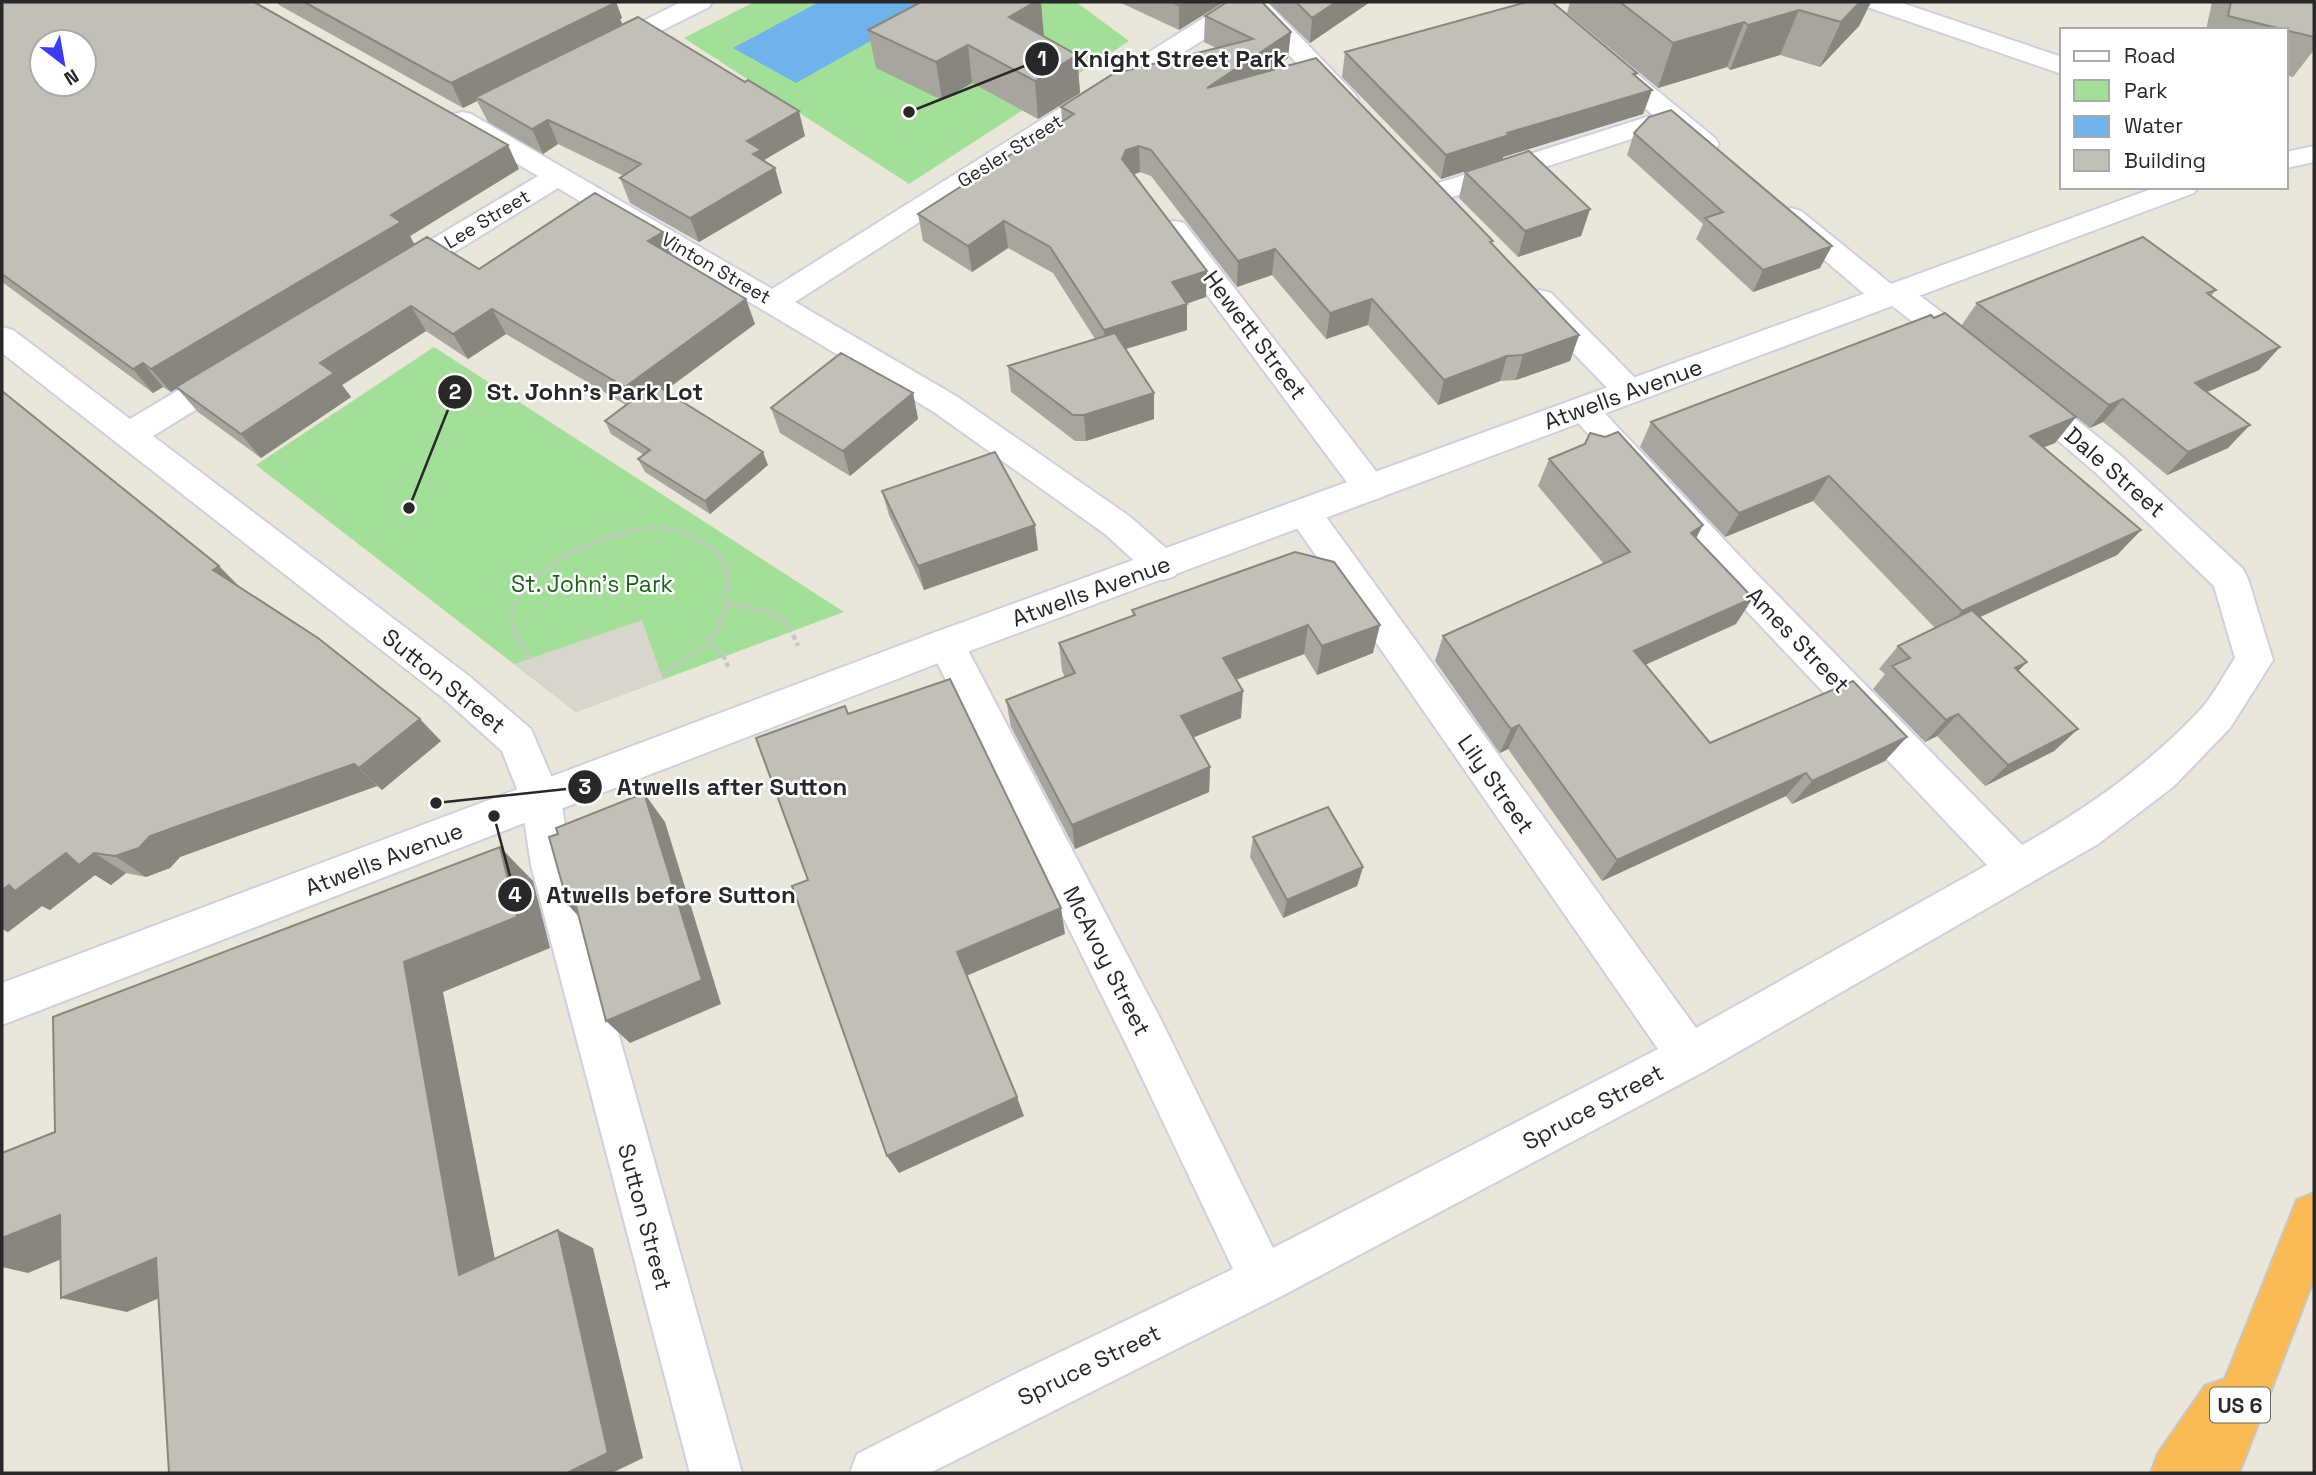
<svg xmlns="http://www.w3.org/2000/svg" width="2316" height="1475" font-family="'Space Grotesk',sans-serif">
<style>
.green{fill:#a2e097}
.plaza{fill:#d7d5cc}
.water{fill:#6eb3eb}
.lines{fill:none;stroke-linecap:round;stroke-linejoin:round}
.street-casing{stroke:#cfcfe1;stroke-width:4}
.secondary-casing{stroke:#cfcfe1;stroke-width:4}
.highway-casing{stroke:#c7c7c7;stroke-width:4}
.path{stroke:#c7c7c7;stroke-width:4.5;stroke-dasharray:5 3.5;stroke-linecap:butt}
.street{fill:#fff;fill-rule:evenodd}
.secondary{fill:#fff;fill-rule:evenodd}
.highway{fill:#fabb55;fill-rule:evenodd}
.wall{fill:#a7a59d}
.shaded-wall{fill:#88867f}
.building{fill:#c2c0b6;stroke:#88867f;stroke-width:2;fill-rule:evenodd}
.labels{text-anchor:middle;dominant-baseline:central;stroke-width:5;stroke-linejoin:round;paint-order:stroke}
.far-street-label{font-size:19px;fill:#282828;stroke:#fff}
.shield{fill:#fff;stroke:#686868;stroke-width:2}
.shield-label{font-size:21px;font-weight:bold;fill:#282828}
.street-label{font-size:23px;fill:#282828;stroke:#fff}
.park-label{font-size:23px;fill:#1c621b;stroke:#fff}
.leader{fill:none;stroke:#282828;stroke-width:2.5}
.callout-dot{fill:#282828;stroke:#fff;stroke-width:2.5}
.mark-label{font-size:21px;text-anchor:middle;font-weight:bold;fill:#fff}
.callout-label{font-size:24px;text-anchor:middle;font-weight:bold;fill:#282828;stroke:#fff;stroke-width:5;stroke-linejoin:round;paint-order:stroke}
</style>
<rect width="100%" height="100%" fill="#eae6da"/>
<!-- green -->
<path class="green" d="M754,2H1076L1129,41L909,184L684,38Z
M434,347L844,612L576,712L256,465Z"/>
<!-- plaza -->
<path class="plaza" d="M642,620L663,680L576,712L514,664Z"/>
<!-- water -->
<path class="water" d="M819,2H940L796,83L733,48Z"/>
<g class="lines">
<defs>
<path id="street" d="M681,2H712L709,7L615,54L606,57L597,54L593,49L597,44Z
M1229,2H1267L1354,93L1358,99L1354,105L1345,107L1336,105L1248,11L795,302L956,396L1129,516L1175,556L1181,566L1175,576L1163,580L1151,576L1105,534L934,412L558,188L409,280L398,283L387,280L383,273L387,266L538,176L453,126L449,120L453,114L462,112L471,114L772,289Z
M1522,2H1549L1715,138L1719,144L1715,150C1695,155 1683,139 1668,127L1446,199L1436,202L1426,199L1422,193L1426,187L1653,115Z
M1791,208L1801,211L1891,284L1907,286L1980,341L1985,349L1980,357L1969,360L1958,357L1891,305L1875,303L1781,223L1777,217L1781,211Z
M1174,221L1184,223L1382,479L1387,488L1382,497L1370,501L1358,497L1164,237L1160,230L1164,223Z
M1540,290L1551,293L1640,383L1645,391L1640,399L1629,402L1618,399L1529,307L1525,300L1529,293Z
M2,327L13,330L130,419L222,364L233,361L244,364L249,372L244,380L153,436L469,676L531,729L561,799L571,865L742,1473H690L531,865L521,799L502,751L443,698L2,353Z
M2026,385L2037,388L2119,454L2243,569L2248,579L2273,660L2230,728L2173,787L2098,844L1705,1071L1280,1297L930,1473H850L857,1454L1011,1376L1233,1269L1128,1048L928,644L933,633L946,629L959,633L1160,1018L1273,1248L1658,1049L1292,521L1287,512L1292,503L1304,499L1316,503L1696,1028L1987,865L1723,586L1566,409L1571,401L1582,398L1593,401L1749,566L2022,845C2088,808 2150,764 2202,708C2215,693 2224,674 2235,658L2214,586L2095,472L2015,404L2010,396L2015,388Z"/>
<path id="secondary" d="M1864,2H1899L2062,57V74L1867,7Z
M2314,146V162L2286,168V152Z
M2157,187H2198L2194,193L959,655L2,1025V983L933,633Z"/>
<path id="highway" d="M2314,1193V1278L2239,1473H2151L2158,1454L2205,1386L2225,1379L2297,1200Z"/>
</defs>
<!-- street casing -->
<use href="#street" class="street-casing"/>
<!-- secondary casing -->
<use href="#secondary" class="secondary-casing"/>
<!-- highway casing -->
<use href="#highway" class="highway-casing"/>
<!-- path -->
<path class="path" d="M727,605C762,609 784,609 798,646
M585,629L587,639
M711,643L723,654L728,667
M530,659C523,646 510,630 512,615C518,566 624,523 667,528C692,531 708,547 726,563C731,626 715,646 660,674"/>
<!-- street -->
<use href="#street" class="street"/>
<!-- secondary -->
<use href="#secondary" class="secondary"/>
<!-- highway -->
<use href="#highway" class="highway"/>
</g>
<!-- wall -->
<path class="wall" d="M2,2L519,169L410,236L415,245L479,269L663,232L672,255L755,324L665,391L768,465L710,514L645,472L638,459L644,455L611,434L605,421L626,405L506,334L468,359L426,331L342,385L351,397L261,458L198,412L177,388L171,392L163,387L153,393L2,282Z
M277,2H616L622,18L620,19L623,25L805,136L764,160L775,168L782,193L699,242L630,203L620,178L624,176L558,144L543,154L488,122L477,101L463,108L279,5Z
M1119,2H1224L1179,30Z
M1227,2L1288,58L1270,71L1493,244L1579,335L1570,361L1516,380L1500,381L1438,405L1368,325L1326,339L1272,275L1237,287L1151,176L1140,172L1134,174L1206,297L1187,303V330L1126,349L1154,393V419L1086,441H1075L1011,392L1008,366L1095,339L1053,273L1008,248L972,272L923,241L918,214L1062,121L1061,107L1216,48L1204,42L1205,16Z
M1268,2H1370L1310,43Z
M1570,2H1871L1859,26L1820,67L1780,55L1730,70L1727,67L1658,88L1567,13Z
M2212,2H2314V50L2293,77L2286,75V30H2206Z
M868,30L1043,36L1077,55L1080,93L1038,119L972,83L942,100L876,68Z
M1345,52L1636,76L1652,90L1643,114L1503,157V159L1590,209L1581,236L1518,257L1459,198L1465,172L1478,167L1441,179L1342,77Z
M1634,133L1820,268L1753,292L1696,239L1703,224L1627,155Z
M2216,290L2211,296L2280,347L2259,370L2207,392L2228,448L2167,475L2103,422L2090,428L1961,326L1977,303Z
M2,391L219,566L240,587L441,741L382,790L377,786L221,842L180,857L170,868L146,877L126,873L111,885L95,875L50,910L42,906L8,932L2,929Z
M913,393L918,419L850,476L780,433L771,408Z
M2076,417L2055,443L2043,447L2141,530L2117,555L1980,617L2027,662L2018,671L2078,729L2054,751L1985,786L1937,736L1925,742L1873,689L1885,674L1879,669L1898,646L1935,628L1813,501L1725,537L1640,447L1651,422Z
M1549,459L1696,538L1736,624L1645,665L1710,743L1885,761L1792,804L1786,796L1602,881L1508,749L1500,753L1496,748L1435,661L1443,636L1604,564L1538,486Z
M882,491L1038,550L924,590L889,515Z
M1295,552L1373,653L1317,675L1304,654L1236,680L1241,718L1193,737L1210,767L1209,792L1075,849L1011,727L1006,700L1065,677L1062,671L1059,643L1133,616L1132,610Z
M1253,837L1363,867L1357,886L1283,918L1250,857Z"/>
<!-- shaded-wall -->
<path class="shaded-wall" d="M607,2H616L622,18L620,19L624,28L476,97L477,101L463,108L451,83Z
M1035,2H1041L1044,37L1009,17Z
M1184,2H1224L1179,30V5Z
M1336,2H1370L1310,43L1312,18Z
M1860,2H1871L1859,26L1820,67L1841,22Z
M1799,10L1780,55L1730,70L1748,25Z
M1744,22L1727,67L1658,88L1673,43Z
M1291,32L1288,58L1206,115L1207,88Z
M968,45L972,83L942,100L936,62Z
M1077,55L1080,93L1038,119L1035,81Z
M1637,73L1629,97L1652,90L1643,114L1503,157V159L1441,179L1446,155Z
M799,111L805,136L764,160L775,168L782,193L699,242L690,218L747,141Z
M548,120L558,144L543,154L532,129Z
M508,145L519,169L410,236L415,246L171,392L151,369L391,215Z
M1139,146L1140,172L1127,177L1122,159L1126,150Z
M1590,209L1581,236L1518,257L1525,231Z
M1004,221L1008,248L972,272L968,246Z
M663,232L673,258L648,241Z
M1832,246L1820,268L1753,292L1763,270Z
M1275,249L1272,275L1237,287L1238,261Z
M1207,271L1206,297L1172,309V282Z
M746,299L755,324L636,412L625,387Z
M1372,299L1368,325L1326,339L1330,313Z
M1187,304V330L1106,355L1104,330Z
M411,306L426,331L342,385L351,397L261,458L241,434L320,363Z
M492,309L506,334L468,359L453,334Z
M1579,335L1570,361L1516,380L1523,355Z
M2280,347L2259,370L2174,406L2195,383Z
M1507,356L1500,381L1438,405L1444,380Z
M143,363L163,387L153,393L133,369Z
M913,393L918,419L850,476L843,451Z
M1154,393V419L1086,441L1084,415Z
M2123,399L2103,422L2090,428L2109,405Z
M2076,417L2055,443L2010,461L2030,436Z
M2250,425L2228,448L2167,475L2188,452Z
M763,452L768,465L710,514L705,501Z
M1829,476L1813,501L1725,537L1739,513Z
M1035,525L1038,550L924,590L918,566Z
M1703,525L1689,552L1691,533Z
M2141,530L2117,555L1942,634L1962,611Z
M219,566L243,591L213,570Z
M1753,598L1736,624L1620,676L1634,651Z
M1308,625L1304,654L1221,685L1223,658Z
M1380,625L1373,653L1317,675L1322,646Z
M2027,662L2005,684L2015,668Z
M1243,691L1241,718L1180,743L1181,716Z
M1958,714L1937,736L1925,742L1946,720Z
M420,719L441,741L382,790L359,768Z
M1519,725L1508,749L1500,753L1511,729Z
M2078,729L2054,751L1985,786L2008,765Z
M1907,737L1885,761L1792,804L1812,781Z
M354,764L377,786L180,857L170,868L146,877L115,856L150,836Z
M1210,767L1209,792L1075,849L1072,825Z
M1806,773L1786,796L1602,881L1617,860Z
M644,793L665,822L721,1004L630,1043L606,1021Z
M500,847L533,881L550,948L443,992L501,1290L459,1275L404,962Z
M66,853H94L126,873L111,885L95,875L50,910L42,906L8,932L2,929V890L9,885Z
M1363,867L1357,886L1283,918L1287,900Z
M575,902L592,931L568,905Z
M1061,908L1065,934L966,976L957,952Z
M1017,1097L1024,1116L899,1173L887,1156Z
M60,1215L124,1233L28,1273L2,1267V1238Z
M558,1230L593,1248L643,1458L612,1473H567Z
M156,1258L215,1274L127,1312L61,1298Z"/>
<!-- building -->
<path class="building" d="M2,2H254L508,145L391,215L401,222L151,369L143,363L133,369L2,274ZM42,42H84V84H42Z
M304,2H613L615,3L451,83Z
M921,2H1035L1009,17L1077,55L1035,81L968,45L936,62L868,30Z
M1173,2H1184L1179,5Z
M1227,2H1262L1291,32L1207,88L1316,58L1493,241L1490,242L1579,335L1523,355L1507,356L1444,380L1372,299L1330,313L1275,249L1238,261L1151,150L1139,146L1126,150L1122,159L1207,271L1172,282L1187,304L1104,330L1050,247L1004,221L968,246L918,214L1074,114L1061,107L1113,74L1253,39L1205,16Z
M1296,2H1336L1312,18Z
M1527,2H1552L1637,73L1633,74L1652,90L1507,133L1509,135L1446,155L1345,52Z
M1620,2H1860L1841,22L1799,10L1748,25L1744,22L1673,43Z
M2231,2H2314V37L2228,16Z
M638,17L745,82L748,80L799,111L747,141L761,150L753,154L775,168L690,218L620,178L641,164L548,120L532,129L476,97Z
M1671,110L1832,246L1763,270L1705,218L1723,212L1634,133L1649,117Z
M1529,151L1590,209L1525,231L1465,172Z
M595,193L663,232L648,241L746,299L625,387L492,309L453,334L411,306L320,363L334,373L241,434L176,387L427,237L479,269Z
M2143,237L2216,290L2207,293L2280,347L2195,383L2250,425L2188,452L2123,399L2109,405L1977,303Z
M1945,313L2076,417L2030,436L2141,530L1962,611L1829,476L1739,513L1651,422L1931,315L1934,318Z
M1115,333L1154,393L1084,415H1073L1008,366Z
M841,353L913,393L843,451L771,408Z
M654,384L763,452L705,501L638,459L650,450L605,421Z
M2,391L219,566L213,570L318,638L420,719L359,768L354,764L192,821L150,836L139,848L115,856L94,853L79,865L66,853L15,891L9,885L2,890Z
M1618,432L1703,525L1691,533L1753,598L1634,651L1710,743L1853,681L1907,737L1812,781L1806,773L1617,860L1519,725L1511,729L1507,724L1443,636L1630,552L1549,459L1585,444L1590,433L1605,437Z
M995,452L1035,525L918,566L882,491Z
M1295,552L1334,562L1380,625L1322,646L1308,625L1223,658L1243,691L1181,716L1210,767L1072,825L1006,700L1075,673L1059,643L1135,615L1132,610Z
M1972,610L2027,662L2015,668L2078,729L2008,765L1958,714L1946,720L1892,666L1910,658L1898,646Z
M950,679L1061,908L957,952L1017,1097L887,1156L792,886L808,880L756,738L845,706L848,714Z
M644,793L702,980L606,1021L575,902L568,905L549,837L558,834L556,828Z
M1328,807L1363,867L1287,900L1253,837Z
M500,847L517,917L404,962L459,1275L558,1230L608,1453L567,1473H169L156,1258L61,1298L60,1215L2,1238V1153L55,1132L53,1017Z"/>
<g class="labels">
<!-- far-street labels -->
<g class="far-street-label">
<text transform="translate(1010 151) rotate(-32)">Gesler Street</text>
<text transform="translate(487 219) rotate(-31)">Lee Street</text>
<text transform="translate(716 268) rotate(30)">Vinton Street</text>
</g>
<!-- shield labels -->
<rect class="shield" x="2210" y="1387.5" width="60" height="35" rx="5"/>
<g class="shield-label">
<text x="2240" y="1405">US 6</text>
</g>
<!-- street labels -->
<g class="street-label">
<text transform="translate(1255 335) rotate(53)">Hewett Street</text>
<text transform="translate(1623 394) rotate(-20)">Atwells Avenue</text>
<text transform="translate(2115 472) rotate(41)">Dale Street</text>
<text transform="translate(1091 591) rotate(-20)">Atwells Avenue</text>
<text transform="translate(1798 640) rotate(46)">Ames Street</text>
<text transform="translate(444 681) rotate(39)">Sutton Street</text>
<text transform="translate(1496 784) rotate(55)">Lily Street</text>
<text transform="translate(384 859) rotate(-21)">Atwells Avenue</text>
<text transform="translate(1107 961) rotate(63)">McAvoy Street</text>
<text transform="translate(1593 1107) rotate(-28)">Spruce Street</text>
<text transform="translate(645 1217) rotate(75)">Sutton Street</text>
<text transform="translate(1089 1365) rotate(-26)">Spruce Street</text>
</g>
<!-- park labels -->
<g class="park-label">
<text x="592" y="584">St. John's Park</text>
</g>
</g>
<!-- callouts -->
<path class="leader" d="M909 112L1042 59M409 508L455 392M436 803L585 787M494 816L515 895"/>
<g class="callout-dot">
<circle cx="909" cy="112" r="7"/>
<circle cx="409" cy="508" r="7"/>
<circle cx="436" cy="803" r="7"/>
<circle cx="494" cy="816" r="7"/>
<circle cx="1042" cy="59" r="18"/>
<circle cx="455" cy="392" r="18"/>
<circle cx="585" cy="787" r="18"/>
<circle cx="515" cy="895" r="18"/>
</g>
<g class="mark-label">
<text x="1042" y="66">1</text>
<text x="455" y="399">2</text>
<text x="585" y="794">3</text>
<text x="515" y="902">4</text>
</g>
<g class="callout-label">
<text x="1180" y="67">Knight Street Park</text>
<text x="595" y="400">St. John's Park Lot</text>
<text x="732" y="795">Atwells after Sutton</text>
<text x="671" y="903">Atwells before Sutton</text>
</g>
<!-- border -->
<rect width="2316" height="1475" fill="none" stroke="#282828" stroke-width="7"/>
<!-- legend -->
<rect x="2060" y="28" width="228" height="161" fill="#ffffff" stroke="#a9a9a9" stroke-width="2"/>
<rect x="2074" y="51" width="35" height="10" fill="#ffffff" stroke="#a9a9a9" stroke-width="2"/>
<text x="2124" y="63" font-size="21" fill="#282828">Road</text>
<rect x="2074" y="80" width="35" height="21" fill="#a2e097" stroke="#a9a9a9" stroke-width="2"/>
<text x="2124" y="98" font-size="21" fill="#282828">Park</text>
<rect x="2074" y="116" width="35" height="21" fill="#6eb3eb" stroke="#a9a9a9" stroke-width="2"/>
<text x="2124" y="133" font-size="21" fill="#282828">Water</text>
<rect x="2074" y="150" width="35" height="21" fill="#c2c0b6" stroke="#a9a9a9" stroke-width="2"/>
<text x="2124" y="168" font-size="21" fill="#282828">Building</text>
<!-- north arrow -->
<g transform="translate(63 63) rotate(149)"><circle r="33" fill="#ffffff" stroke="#a9a9a9" stroke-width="2"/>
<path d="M0-5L12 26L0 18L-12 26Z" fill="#3c3cf5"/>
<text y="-10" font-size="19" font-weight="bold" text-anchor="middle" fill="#282828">N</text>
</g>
</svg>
